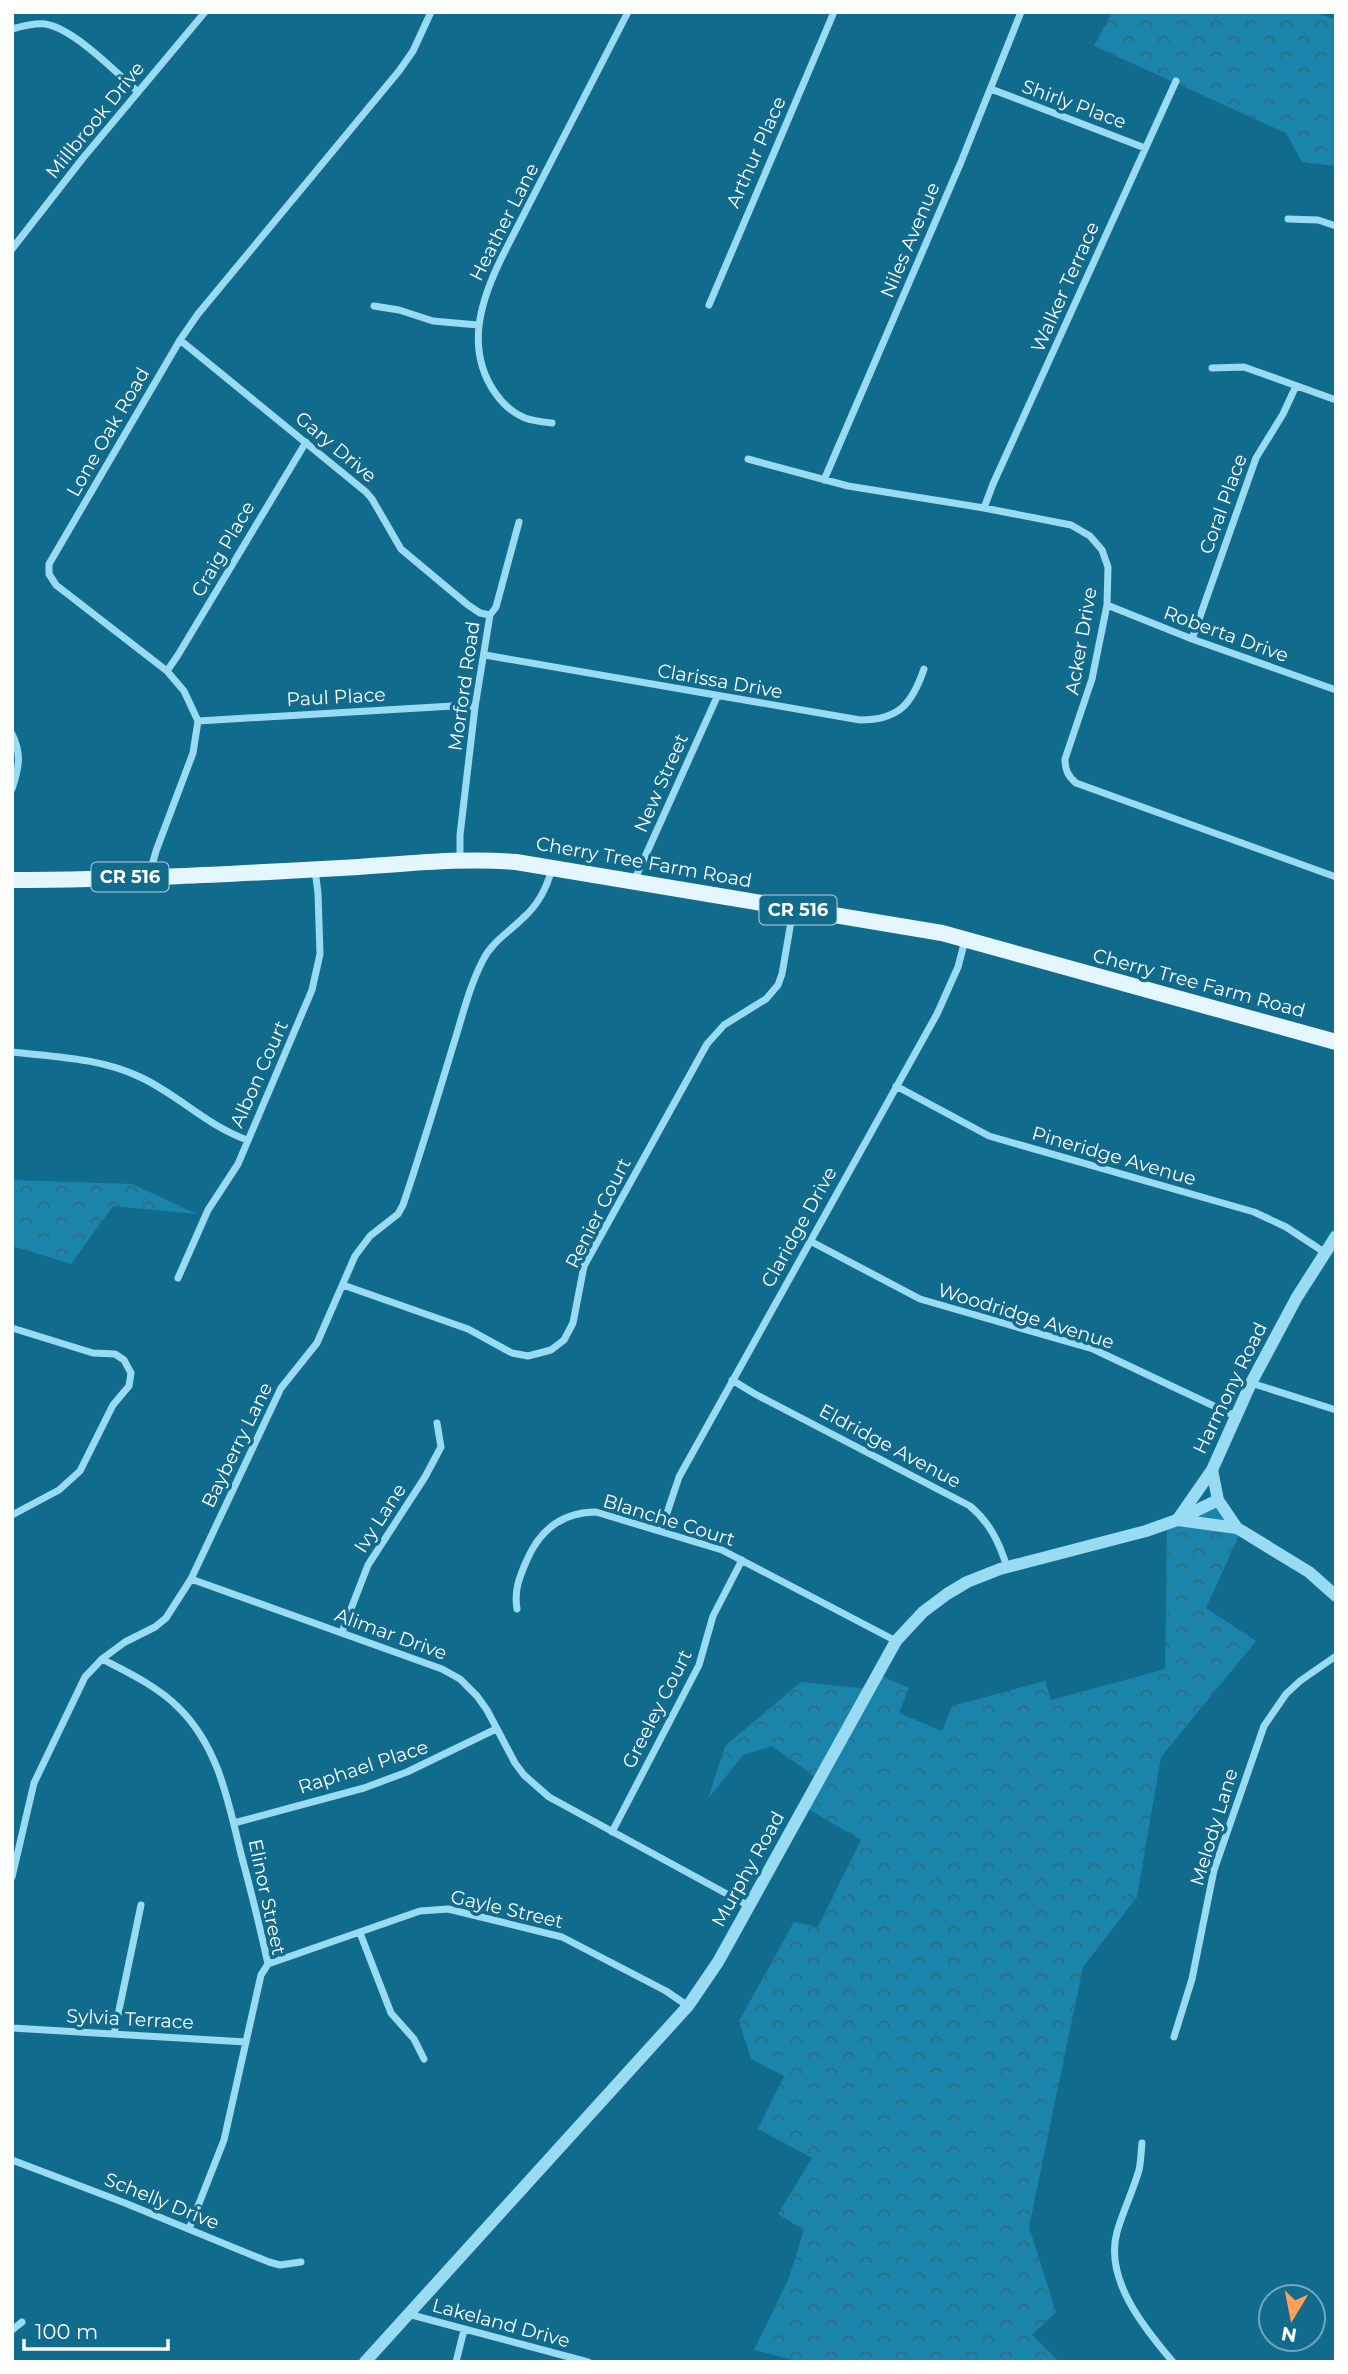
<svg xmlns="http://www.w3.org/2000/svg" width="1348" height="2374" font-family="Montserrat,sans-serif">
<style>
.forest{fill:url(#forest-crowns)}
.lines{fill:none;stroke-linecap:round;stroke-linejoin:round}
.minor{stroke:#99dbf2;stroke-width:7}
.tertiary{stroke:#99dbf2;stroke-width:12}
.primary{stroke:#e4f6ff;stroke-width:16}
.labels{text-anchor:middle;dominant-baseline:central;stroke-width:7;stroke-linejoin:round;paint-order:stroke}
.shield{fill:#116b8d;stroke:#b8d3dd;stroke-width:2}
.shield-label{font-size:18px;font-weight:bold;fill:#fff}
.street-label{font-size:19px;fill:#fff;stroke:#116b8d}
</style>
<defs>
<pattern id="forest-crowns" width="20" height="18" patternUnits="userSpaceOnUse" patternTransform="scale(1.75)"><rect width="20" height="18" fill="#1b84aa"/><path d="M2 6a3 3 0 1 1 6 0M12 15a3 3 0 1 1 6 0" fill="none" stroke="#316b80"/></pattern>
</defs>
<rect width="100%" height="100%" fill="#116b8d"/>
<!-- forest -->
<path class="forest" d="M1112,12H1311L1336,19V166L1302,162L1286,133L1094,46Z
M12,1180L132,1184L197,1214L113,1206L71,1264L12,1246Z
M1215,1501L1240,1533L1206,1608L1256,1641L1161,1757L1137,1897L1083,1967L1029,2227L1056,2312L1032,2335L1059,2362H801L754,2350L788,2280L804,2230L778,2214L812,2158L758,2129L784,2076L751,2059L739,2021L794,1922L818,1927L861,1840L803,1806L818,1779L772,1746L743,1755L708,1799L725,1746L801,1682L869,1689L877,1674L909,1688L899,1713L942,1731L952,1706L1045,1681L1051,1700L1165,1669L1167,1523Z"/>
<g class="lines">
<!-- minor -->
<path class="minor" d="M12,29C23,26 34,23 45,24C73,28 116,72 138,92
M991,89L1145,148
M1288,219L1318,220L1336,226
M12,249L83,158L205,12
M709,305L834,12
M374,306L399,310L433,321L478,325
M180,340L366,492L372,499L401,549L468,605L480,613L490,615
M1212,368L1244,367L1336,400
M552,423C543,422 533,421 525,418C513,413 503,404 496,394C463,348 482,296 505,251L628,12
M748,459L848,486L984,508L1071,525L1090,536L1102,550L1108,567L1107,605L1092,679L1065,759C1065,770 1068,776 1076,783L1336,877
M824,480L961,162L1021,12
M984,508L993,484L1176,81
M1107,605L1192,639L1336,690
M1192,639L1256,458L1283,414L1296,386
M485,655L860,720C899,720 912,704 924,669
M167,671L178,655L306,442
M198,721L453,706L475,707
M12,734C22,754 19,768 12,789
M460,860V835L475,707L490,615L496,607L519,522
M149,876L156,851L193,753L198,721L184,691L167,671L56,585L49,574V564L180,340L198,314L399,71L413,51L431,12
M634,881L717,697
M12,1052C56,1057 100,1058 140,1077C179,1095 204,1124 247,1140
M896,1086L989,1136L1254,1212L1286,1227L1324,1252
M810,1241L920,1299L1093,1349L1235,1416
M178,1278L208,1210L238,1164L312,990L320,954L318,893L315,870
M343,1285L468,1329L512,1353L528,1356L551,1350L564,1340L573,1323L584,1266L707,1044L724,1025L766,999L778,985L782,974L793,910
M12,1328L93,1353L115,1354L124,1360L131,1373L129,1386L113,1405L80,1471L59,1490L12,1515
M732,1380L755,1394L970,1506C990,1523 999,1542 1007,1567
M1251,1383L1336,1410
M661,1531L679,1477L937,1014L958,967L965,940
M191,1579L442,1669L460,1679L477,1696L487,1710L515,1763L524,1775L549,1797L749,1906
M517,1609C514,1591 519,1578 526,1562C539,1531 561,1512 596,1512L722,1550L896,1641
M342,1632L368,1565L425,1477L441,1447L437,1423
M102,1659C129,1673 157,1686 179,1708C219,1748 228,1801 241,1854C251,1891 260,1927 268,1964L261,1975L224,2140L189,2229
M234,1823L364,1788L407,1772L496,1729
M612,1832L699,1665L713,1616L742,1560
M12,1877L34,1783L85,1677L102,1659L125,1642L155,1627L166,1618L191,1579L281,1388L317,1343L355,1256L370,1236L398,1214L403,1205C421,1152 437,1099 453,1046C462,1018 469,987 483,960C492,942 509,932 523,918C539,904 547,888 552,868
M360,1933L391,2013L414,2039L424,2059
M268,1964L420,1911L448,1909L562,1937L666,1991L688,2006
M12,2028L246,2042
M114,2034L141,1905
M1174,2037L1192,1979L1214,1870L1264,1726L1286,1694L1300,1681L1336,1656
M1142,2143C1141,2152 1141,2161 1139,2170C1133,2191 1123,2211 1117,2232C1104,2279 1144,2328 1173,2362
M12,2160L125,2203L269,2262L280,2265L301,2262
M408,2314L588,2362
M12,2330L22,2322
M456,2362L464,2330"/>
<!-- tertiary -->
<path class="tertiary" d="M1212,1470L1218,1500L1237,1528L1309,1572L1336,1596
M1178,1519L1212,1470L1251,1383L1297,1297L1336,1236
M1178,1520L1237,1528
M365,2362L688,2006L718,1962L896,1641L923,1612L947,1594L967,1582L1000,1569L1146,1531L1177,1520L1218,1500"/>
<!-- primary -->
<path class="primary" d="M12,880C122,880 232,874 341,868C399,865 458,857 516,862L942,933L1336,1042"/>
</g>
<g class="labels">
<!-- shield labels -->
<g class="shield">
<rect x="91.5" y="862.5" width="77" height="29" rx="5"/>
<rect x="759.5" y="895.5" width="77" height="29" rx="5"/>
</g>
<g class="shield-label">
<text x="130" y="877">CR 516</text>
<text x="798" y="910">CR 516</text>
</g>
<!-- street labels -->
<g class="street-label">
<text transform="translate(1074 104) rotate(20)">Shirly Place</text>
<text transform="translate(95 120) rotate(-51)">Millbrook Drive</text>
<text transform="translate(756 152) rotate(-66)">Arthur Place</text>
<text transform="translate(504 222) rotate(-63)">Heather Lane</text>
<text transform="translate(910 240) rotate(-67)">Niles Avenue</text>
<text transform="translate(1065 287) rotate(-66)">Walker Terrace</text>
<text transform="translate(108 432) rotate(-60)">Lone Oak Road</text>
<text transform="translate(336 447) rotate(40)">Gary Drive</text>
<text transform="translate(1223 504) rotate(-70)">Coral Place</text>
<text transform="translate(223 549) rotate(-60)">Craig Place</text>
<text transform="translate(1226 634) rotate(20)">Roberta Drive</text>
<text transform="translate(1081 641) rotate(-80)">Acker Drive</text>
<text transform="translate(720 681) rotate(10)">Clarissa Drive</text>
<text transform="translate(464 686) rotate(-82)">Morford Road</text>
<text transform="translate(336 697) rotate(-3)">Paul Place</text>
<text transform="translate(661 783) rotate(-66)">New Street</text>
<text transform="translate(644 862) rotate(10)">Cherry Tree Farm Road</text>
<text transform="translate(1199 983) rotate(15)">Cherry Tree Farm Road</text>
<text transform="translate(259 1074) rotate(-66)">Albon Court</text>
<text transform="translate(1114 1156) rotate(16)">Pineridge Avenue</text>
<text transform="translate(598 1213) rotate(-63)">Renier Court</text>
<text transform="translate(799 1227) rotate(-61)">Claridge Drive</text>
<text transform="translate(1026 1316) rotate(17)">Woodridge Avenue</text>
<text transform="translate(1230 1388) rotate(-64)">Harmony Road</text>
<text transform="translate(237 1445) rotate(-64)">Bayberry Lane</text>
<text transform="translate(890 1446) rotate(28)">Eldridge Avenue</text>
<text transform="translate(380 1518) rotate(-57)">Ivy Lane</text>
<text transform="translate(669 1520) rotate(17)">Blanche Court</text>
<text transform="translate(391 1634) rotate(20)">Alimar Drive</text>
<text transform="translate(657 1709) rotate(-63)">Greeley Court</text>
<text transform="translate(363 1767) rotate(-18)">Raphael Place</text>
<text transform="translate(1214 1827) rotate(-73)">Melody Lane</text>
<text transform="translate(748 1869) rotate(-61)">Murphy Road</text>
<text transform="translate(267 1897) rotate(78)">Elinor Street</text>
<text transform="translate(507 1909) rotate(13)">Gayle Street</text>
<text transform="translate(130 2019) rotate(3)">Sylvia Terrace</text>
<text transform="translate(162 2201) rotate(22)">Schelly Drive</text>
<text transform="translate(501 2323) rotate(15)">Lakeland Drive</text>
</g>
</g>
<!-- border -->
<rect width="1348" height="2374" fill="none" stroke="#ffffff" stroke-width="28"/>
<!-- north arrow -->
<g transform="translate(1292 2318) rotate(190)"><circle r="33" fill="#116b8d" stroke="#70a6bb" stroke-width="2"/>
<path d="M0-5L12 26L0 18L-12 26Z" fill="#ffa05a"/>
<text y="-10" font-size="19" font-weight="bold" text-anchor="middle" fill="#ffffff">N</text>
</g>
<!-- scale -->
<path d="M24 2339v10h144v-10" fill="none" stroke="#ffffff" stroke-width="3.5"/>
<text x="35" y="2339" font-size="21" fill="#ffffff" stroke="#116b8d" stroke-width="5" paint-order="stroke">100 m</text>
</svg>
